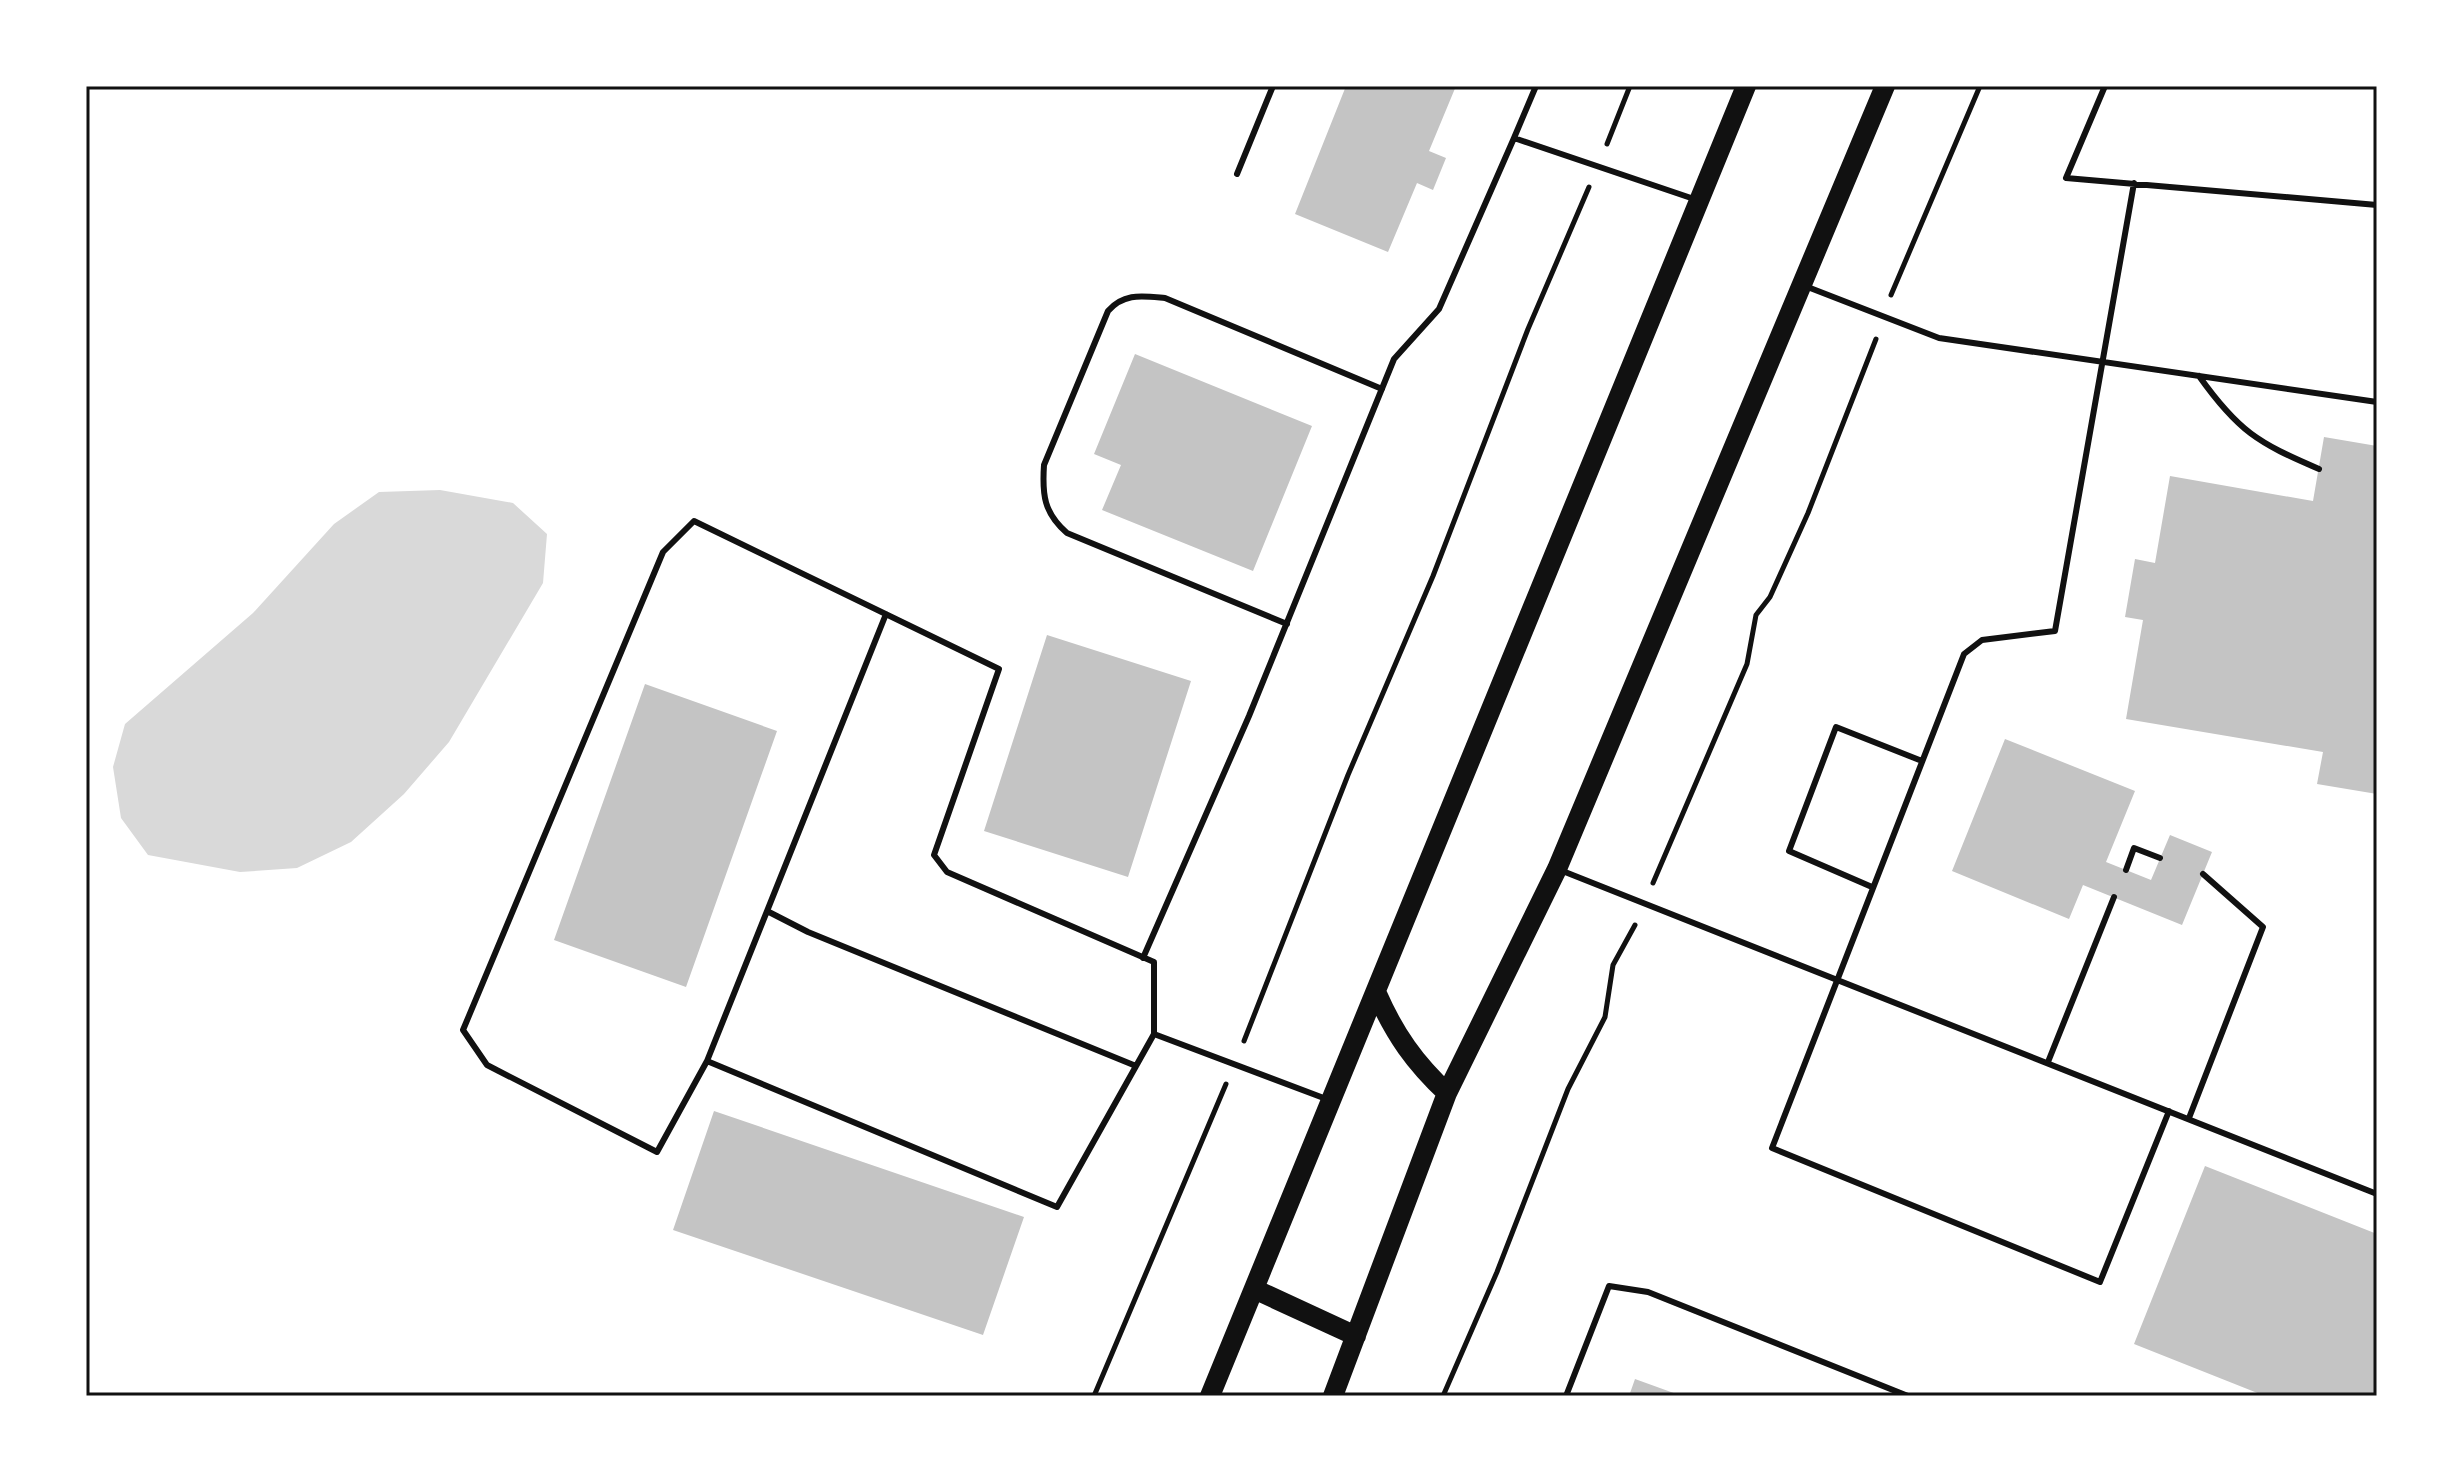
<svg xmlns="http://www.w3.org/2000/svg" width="2463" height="1482" font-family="'Asap Condensed',sans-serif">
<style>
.water{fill:#d9d9d9}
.building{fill:#c4c4c4}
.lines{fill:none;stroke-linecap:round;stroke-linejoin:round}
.path{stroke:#111;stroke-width:5}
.service{stroke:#111;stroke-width:6}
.primary{stroke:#111;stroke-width:20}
.neatline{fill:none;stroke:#111;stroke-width:3}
</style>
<rect width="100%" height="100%" fill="#fff"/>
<!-- water -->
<path class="water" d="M440,490L513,503L547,534L543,583L449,742L404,794L351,842L297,868L240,872L148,855L121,818L113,767L125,724L253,613L334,524L379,492Z"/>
<!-- building -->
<path class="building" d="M1346,86H1456L1429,151L1446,158L1433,190L1417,183L1388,252L1295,214Z
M1135,354L1312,426L1253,571L1102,510L1121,465L1094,454Z
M2324,437L2377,446V794L2317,784L2323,752L2126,719L2143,620L2125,617L2135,559L2155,563L2170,476L2313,501Z
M1047,635L1191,681L1128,877L984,831Z
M645,684L777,731L686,987L554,940Z
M2005,739L2135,791L2106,862L2151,880L2170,835L2212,852L2182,925L2083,885L2069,919L1952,871Z
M714,1111L1024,1217L983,1335L673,1230Z
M2205,1166L2377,1234V1396H2265L2134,1344Z
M1635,1379L1682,1396H1629Z"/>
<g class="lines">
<!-- path -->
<path class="path" d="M1607,144L1630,86
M1891,295L1980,86
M1653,883L1747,664L1756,615L1770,597L1808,513L1876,339
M1244,1041L1348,775L1433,576L1528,329L1589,187
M1094,1396L1226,1084
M1443,1396L1497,1272L1568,1089L1605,1017L1613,965L1635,925"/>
<!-- service -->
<path class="service" d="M2105,86L2066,178L2377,205
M1514,138L1536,86
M1237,174L1273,86
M2134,183L2055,631L1982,640L1964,654L1772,1148L2100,1282L2169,1111
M1805,286L1939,338L2377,402
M2199,376C2238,431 2258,443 2319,469
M1287,624L1067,533C1044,513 1042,495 1044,465L1108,311C1124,293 1141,296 1165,298L1382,389
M1560,870L2377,1194
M2126,870L2134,848L2160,858
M1872,887L1789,851L1836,727L1922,761
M767,911L808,932L1136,1066
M1143,958L1249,716L1394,359L1439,309L1514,138L1697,200
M1154,1034V962L947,872L934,855L999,669L694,521L663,552L463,1030L487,1065L657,1152L707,1061L1057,1207L1154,1034L1329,1100
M707,1061L886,614
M2048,1062L2114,897
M2189,1118L2263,927L2203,874
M1566,1396L1609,1286L1648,1292L1908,1396"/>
<!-- primary -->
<path class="primary" d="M1377,994C1395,1035 1415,1063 1447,1093
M1254,1289L1356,1336
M1210,1396L1746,86
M1333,1396L1447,1093L1557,869L1885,86"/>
</g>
<!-- border -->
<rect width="2463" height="1482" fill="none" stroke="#ffffff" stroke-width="176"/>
<rect x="88" y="88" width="2287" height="1306" class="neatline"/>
</svg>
